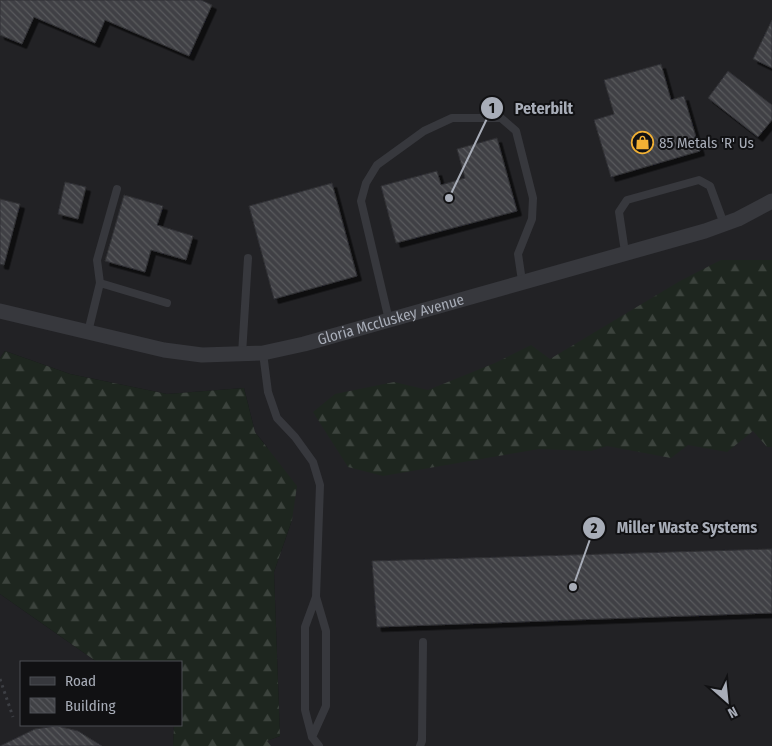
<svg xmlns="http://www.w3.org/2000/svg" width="772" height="746" font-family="'Fira Sans Condensed',sans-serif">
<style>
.built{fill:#222225}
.forest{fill:url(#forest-firs)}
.building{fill:url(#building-back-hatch);stroke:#303034;filter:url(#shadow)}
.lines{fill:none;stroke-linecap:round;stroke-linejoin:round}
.path{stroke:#3d3f44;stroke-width:3;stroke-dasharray:2.5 4;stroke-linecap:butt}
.service{stroke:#37383d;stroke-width:8}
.minor{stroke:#37383d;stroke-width:15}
.labels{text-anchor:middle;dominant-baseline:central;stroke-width:4;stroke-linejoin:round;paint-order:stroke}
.poi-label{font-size:15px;fill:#a8adb8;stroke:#111113;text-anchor:start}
.street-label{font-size:15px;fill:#a8adb8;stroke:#111113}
.leader{fill:none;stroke:#a8adb8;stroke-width:2}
.callout-dot{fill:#a8adb8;stroke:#111113;stroke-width:2}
.mark-label{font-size:15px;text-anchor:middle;font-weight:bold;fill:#111}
.callout-label{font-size:16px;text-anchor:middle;font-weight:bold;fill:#a8adb8;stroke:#111113;stroke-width:4;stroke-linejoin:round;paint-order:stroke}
</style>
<defs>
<pattern id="forest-firs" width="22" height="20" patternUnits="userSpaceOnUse" patternTransform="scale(1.25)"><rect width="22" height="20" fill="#1e261f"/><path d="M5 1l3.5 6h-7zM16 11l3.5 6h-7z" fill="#3c433d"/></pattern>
<pattern id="building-back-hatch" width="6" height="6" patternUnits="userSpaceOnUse" patternTransform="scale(1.25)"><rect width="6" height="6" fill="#404145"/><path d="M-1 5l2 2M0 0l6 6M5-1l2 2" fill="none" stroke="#595a5e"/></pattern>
<filter id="shadow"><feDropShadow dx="4.5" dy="4.5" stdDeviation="0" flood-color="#0009"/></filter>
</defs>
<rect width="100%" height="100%" fill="#161618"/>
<!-- built -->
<path class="built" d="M0,0H772V746H271L266,741L280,736L274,572L292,520L267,447L255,432L244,388L167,394L70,374L5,351L0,358Z
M0,594L97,662H21V725H174L173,746H0Z"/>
<!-- forest -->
<path class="forest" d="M721,260H772V447H767L753,431L727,452L688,445L671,458L607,446L591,451L539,449L383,476L348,467L313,412L335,394L394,382L428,390L495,363L531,345L550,359L680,281Z
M5,351L70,374L167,394L244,388L255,432L297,486L292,520L274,572L280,736L267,741L271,746H173L174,725H181V662H97L0,594V358Z"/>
<!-- building -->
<path class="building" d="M0,0H201L212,5L189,56L105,20L95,43L34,17L22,44L0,35Z
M772,20V68L753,59Z
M661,64L671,100L684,96L700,151L611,177L594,120L614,114L604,80Z
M728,71L772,105V120L758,137L708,98Z
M497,138L517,211L396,243L381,186L437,171L441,185L465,178L457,149Z
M65,182L86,187L78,219L58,214Z
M332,183L357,276L274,299L249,206Z
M124,195L163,206L157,225L193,236L186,260L151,250L145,272L105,261Z
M0,199L20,204L4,265L0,264Z
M772,549V613L377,627L372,561Z
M57,726L78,731L102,746H0L35,729Z"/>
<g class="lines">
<!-- path -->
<path class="path" d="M0,679L13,717"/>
<!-- service -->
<path class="service" d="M625,252L619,212L627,200L699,180L710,186L724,224
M100,283L167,303
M389,320L361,201L366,183L377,165L424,131L452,118H501L516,131L533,198L532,219L518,254L522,281
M88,332L100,283L97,260L117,189
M263,353L268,392L277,418L295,437L313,462L320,485L316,597L305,627V710L312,737L319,746
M242,354L248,258
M312,737L326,706V631L316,597
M420,746L422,741L423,642"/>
<!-- minor -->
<path class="minor" id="s1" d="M0,311L164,350L202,355L263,353L304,344L705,231L738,219L772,201"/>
</g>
<!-- icons -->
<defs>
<symbol id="shop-ring" viewBox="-11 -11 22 22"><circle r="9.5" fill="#111113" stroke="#f2b134" stroke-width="1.5"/><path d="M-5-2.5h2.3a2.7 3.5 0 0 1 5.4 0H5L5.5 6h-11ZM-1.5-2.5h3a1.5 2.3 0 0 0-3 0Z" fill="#f2b134"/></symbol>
</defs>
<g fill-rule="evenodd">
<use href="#shop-ring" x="630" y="130" width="25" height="25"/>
</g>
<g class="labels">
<!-- poi labels -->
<g class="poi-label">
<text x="659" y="143">85 Metals 'R' Us</text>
</g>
<!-- street labels -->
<g class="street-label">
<text stroke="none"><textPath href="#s1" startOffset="400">Gloria Mccluskey Avenue</textPath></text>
</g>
</g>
<!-- callouts -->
<path class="leader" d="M449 198L492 108M573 587L594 528"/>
<g class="callout-dot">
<circle cx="449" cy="198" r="5"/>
<circle cx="573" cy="587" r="5"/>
<circle cx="492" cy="108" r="12"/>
<circle cx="594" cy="528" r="12"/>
</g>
<g class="mark-label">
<text x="492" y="113">1</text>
<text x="594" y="533">2</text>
</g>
<g class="callout-label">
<text x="544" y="114">Peterbilt</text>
<text x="687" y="533">Miller Waste Systems</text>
</g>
<!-- legend -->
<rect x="20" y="661" width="162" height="65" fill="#111113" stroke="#4d4f55"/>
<rect x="30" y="677" width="25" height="8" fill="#37383d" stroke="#4d4f55"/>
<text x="65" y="686" font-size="15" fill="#a8adb8">Road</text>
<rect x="30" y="698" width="25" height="15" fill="url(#building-back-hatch)" stroke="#4d4f55"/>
<text x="65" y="711" font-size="15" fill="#a8adb8">Building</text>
<!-- north arrow -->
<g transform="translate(727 701) rotate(153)" stroke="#111113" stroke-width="4" paint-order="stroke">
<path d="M0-4L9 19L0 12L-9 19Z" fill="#a8adb8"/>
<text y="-8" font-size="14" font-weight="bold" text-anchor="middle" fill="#a8adb8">N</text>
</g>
</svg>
